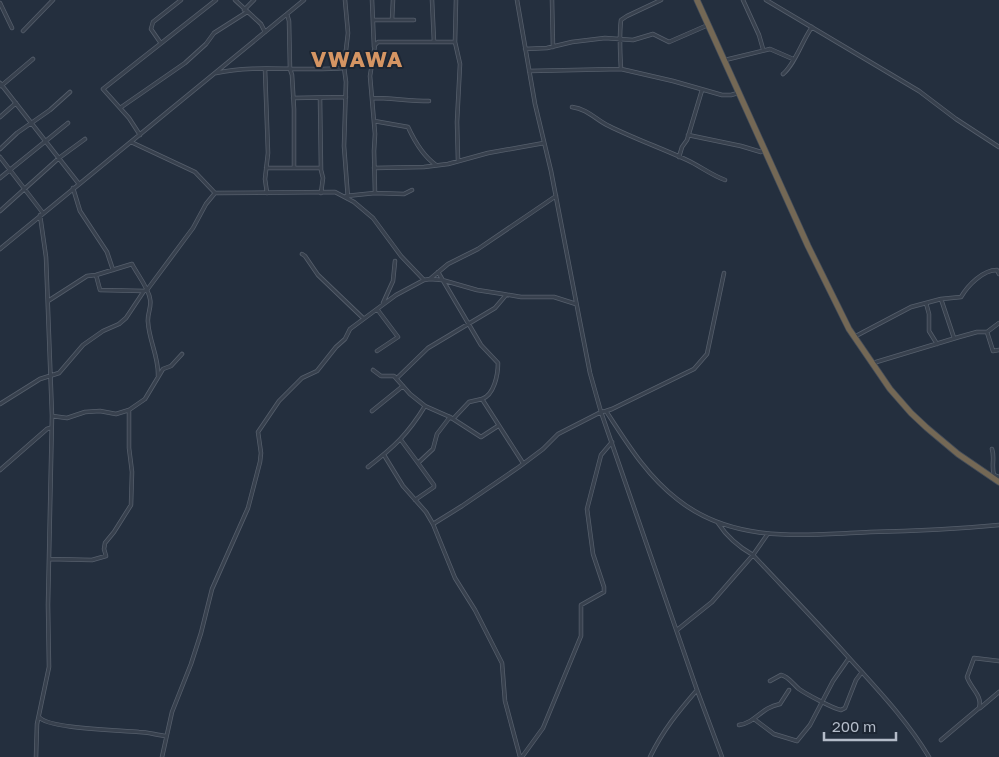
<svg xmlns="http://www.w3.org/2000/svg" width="999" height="757" font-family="'Golos Text',sans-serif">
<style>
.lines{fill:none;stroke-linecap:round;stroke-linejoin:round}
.minor-casing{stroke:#565f6c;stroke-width:4.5}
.highway-casing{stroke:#434c59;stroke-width:7}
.minor{stroke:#38414e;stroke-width:3}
.highway{stroke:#746855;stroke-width:5.5}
.labels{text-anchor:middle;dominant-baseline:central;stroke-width:4;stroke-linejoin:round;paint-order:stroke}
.district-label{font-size:22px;font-weight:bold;letter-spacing:1px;fill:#d59563;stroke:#1d2633}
</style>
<rect width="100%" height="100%" fill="#242f3e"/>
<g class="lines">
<defs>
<path id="minor" d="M235,0L261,24L265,32
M345,0L348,33L344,67L346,82L344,146L348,199
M372,0L374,47
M432,0L434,42
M456,0L455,42L460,64L457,122L458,161
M517,0L535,104L551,171L580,322L590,373L601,412L606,411C627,443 646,475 677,499C733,544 803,535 870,532C913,531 956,529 999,525
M552,0L553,47
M743,0L759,35L763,49
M766,0L919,91L956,119L999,147
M0,3L12,28
M244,10L254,0
M287,14L289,21L290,69L292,75L294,109V168
M373,20H414
M392,20L393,0
M23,31L53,0
M160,42L151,29L153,22L181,0
M525,49L547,48L572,42L605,38L633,40L653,34L669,42L708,25
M725,60L770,49L793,59
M265,69L268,153L265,179L267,193
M621,69C620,52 619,37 621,20L627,16L661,0
M529,71L621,69L673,81L722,95H731L738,93
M216,73C256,64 303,72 344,68
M783,74C795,64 802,41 812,27
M0,83L79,184
M1,86L33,59
M293,98L346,97
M320,98L321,170L323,178L321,193
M372,98C391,98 409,101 429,101
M572,107C588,109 596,120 609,126C635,139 661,148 687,160C700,166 711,175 725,180
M120,108L185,63L206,44L214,33L247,12
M0,117L16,103
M374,121L408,127C414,140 423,156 436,165
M140,135L129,118L103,89L216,0
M688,135L741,146L761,152L765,149
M131,142L195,172L215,193L335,192L354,202L373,218L401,256L424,280L430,279L448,264L478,249L556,196
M0,149L17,133L50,110L70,92
M0,157L43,213
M679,157L682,147L687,140L702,90
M266,168H321
M374,168L424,167L448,164L488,153L544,143
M0,178L68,123
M73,188L80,211L107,252L113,270
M375,193L374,151L375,134L370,76L375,45L378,42H455
M346,196L375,193L404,194L412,190
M0,211L59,158L85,139
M0,249L304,0
M302,254L305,256L318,275L363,318
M438,272L481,345L498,363C498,375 494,395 482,399L523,463
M96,275L100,290L144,291
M430,279L442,280L477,290L503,294L521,297H554L576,304
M941,299L954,338
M48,301L87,276L96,275L132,264C137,274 149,289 150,299C152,307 147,314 148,322C149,341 159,357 158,376
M383,303L393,281L395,261
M926,303L941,299L961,297C968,285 983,270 997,270L999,274
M377,309L398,337L377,351
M987,332L993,351L999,350
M854,337L911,307L926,303L929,314V331L937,344
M873,363L959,337L977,332H987L999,323
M397,378L428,348L495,308L506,295
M0,404L40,379L59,373L83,345L103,331L119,324L126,318L144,291L147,290L193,228L206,204L215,193
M425,406L450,417L481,437L498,426
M372,411L403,386
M606,411L612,409L694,369L707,354L724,273
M52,416L67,418L85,412L100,411L116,414L129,410L145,399L163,369L171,366L182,354
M453,419L469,402L482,399
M401,440L418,463
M992,449C995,458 991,466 994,475L999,477
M384,455L403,486L426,512L433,524L455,578L475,610L502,663L505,701L520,757
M368,467C394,447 408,434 425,406L410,394L394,376H381L373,370
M0,470L47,429L50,428
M415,500L434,487V485L418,463L433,449L437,434L450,417
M718,523C727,537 739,547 753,555C783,587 813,618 842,650C873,685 905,717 929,757
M433,524L462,506L519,467L543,449L558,434L601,412L697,690L722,757
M49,559L92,560L106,556L104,549L105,543L114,532L131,505L132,472L129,448V410
M677,630L712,602L753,555L767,535
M770,681L781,675C788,676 793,684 799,689C806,694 834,709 841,710L845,708L856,680L862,672
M980,708L999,692
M39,717C48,729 121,730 139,732C148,732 156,735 166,736
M754,719L774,734L797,741L810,725L833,681L849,658
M739,725C757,722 760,708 780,704L789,690
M941,740L979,708C983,696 971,689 967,677L974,658L999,661
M36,757L37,724L49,667L48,605L52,416L46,257L40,215
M162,757L172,712L191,664L201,633L212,589L248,508L260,462L261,453L258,432L279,401L302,378L317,371L336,347L345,339L350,329L396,295L424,280
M522,757L543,728L581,636V605L604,592V587L593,554L587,509L601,455L612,442
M650,757C663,730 678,712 697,690"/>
<path id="highway" d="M697,0L808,246L849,329L890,389L911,413L927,428L958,454L999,482"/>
</defs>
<!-- minor casing -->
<use href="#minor" class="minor-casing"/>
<!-- highway casing -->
<use href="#highway" class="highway-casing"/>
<!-- minor -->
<use href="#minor" class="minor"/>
<!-- highway -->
<use href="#highway" class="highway"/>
</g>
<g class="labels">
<!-- district labels -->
<g class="district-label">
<text x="357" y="58">VWAWA</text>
</g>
</g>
<!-- scale -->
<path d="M824 732v8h72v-8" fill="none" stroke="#b4bcc9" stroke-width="2.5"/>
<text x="832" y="732" font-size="15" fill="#b4bcc9" stroke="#1d2633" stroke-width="4" paint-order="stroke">200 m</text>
</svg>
